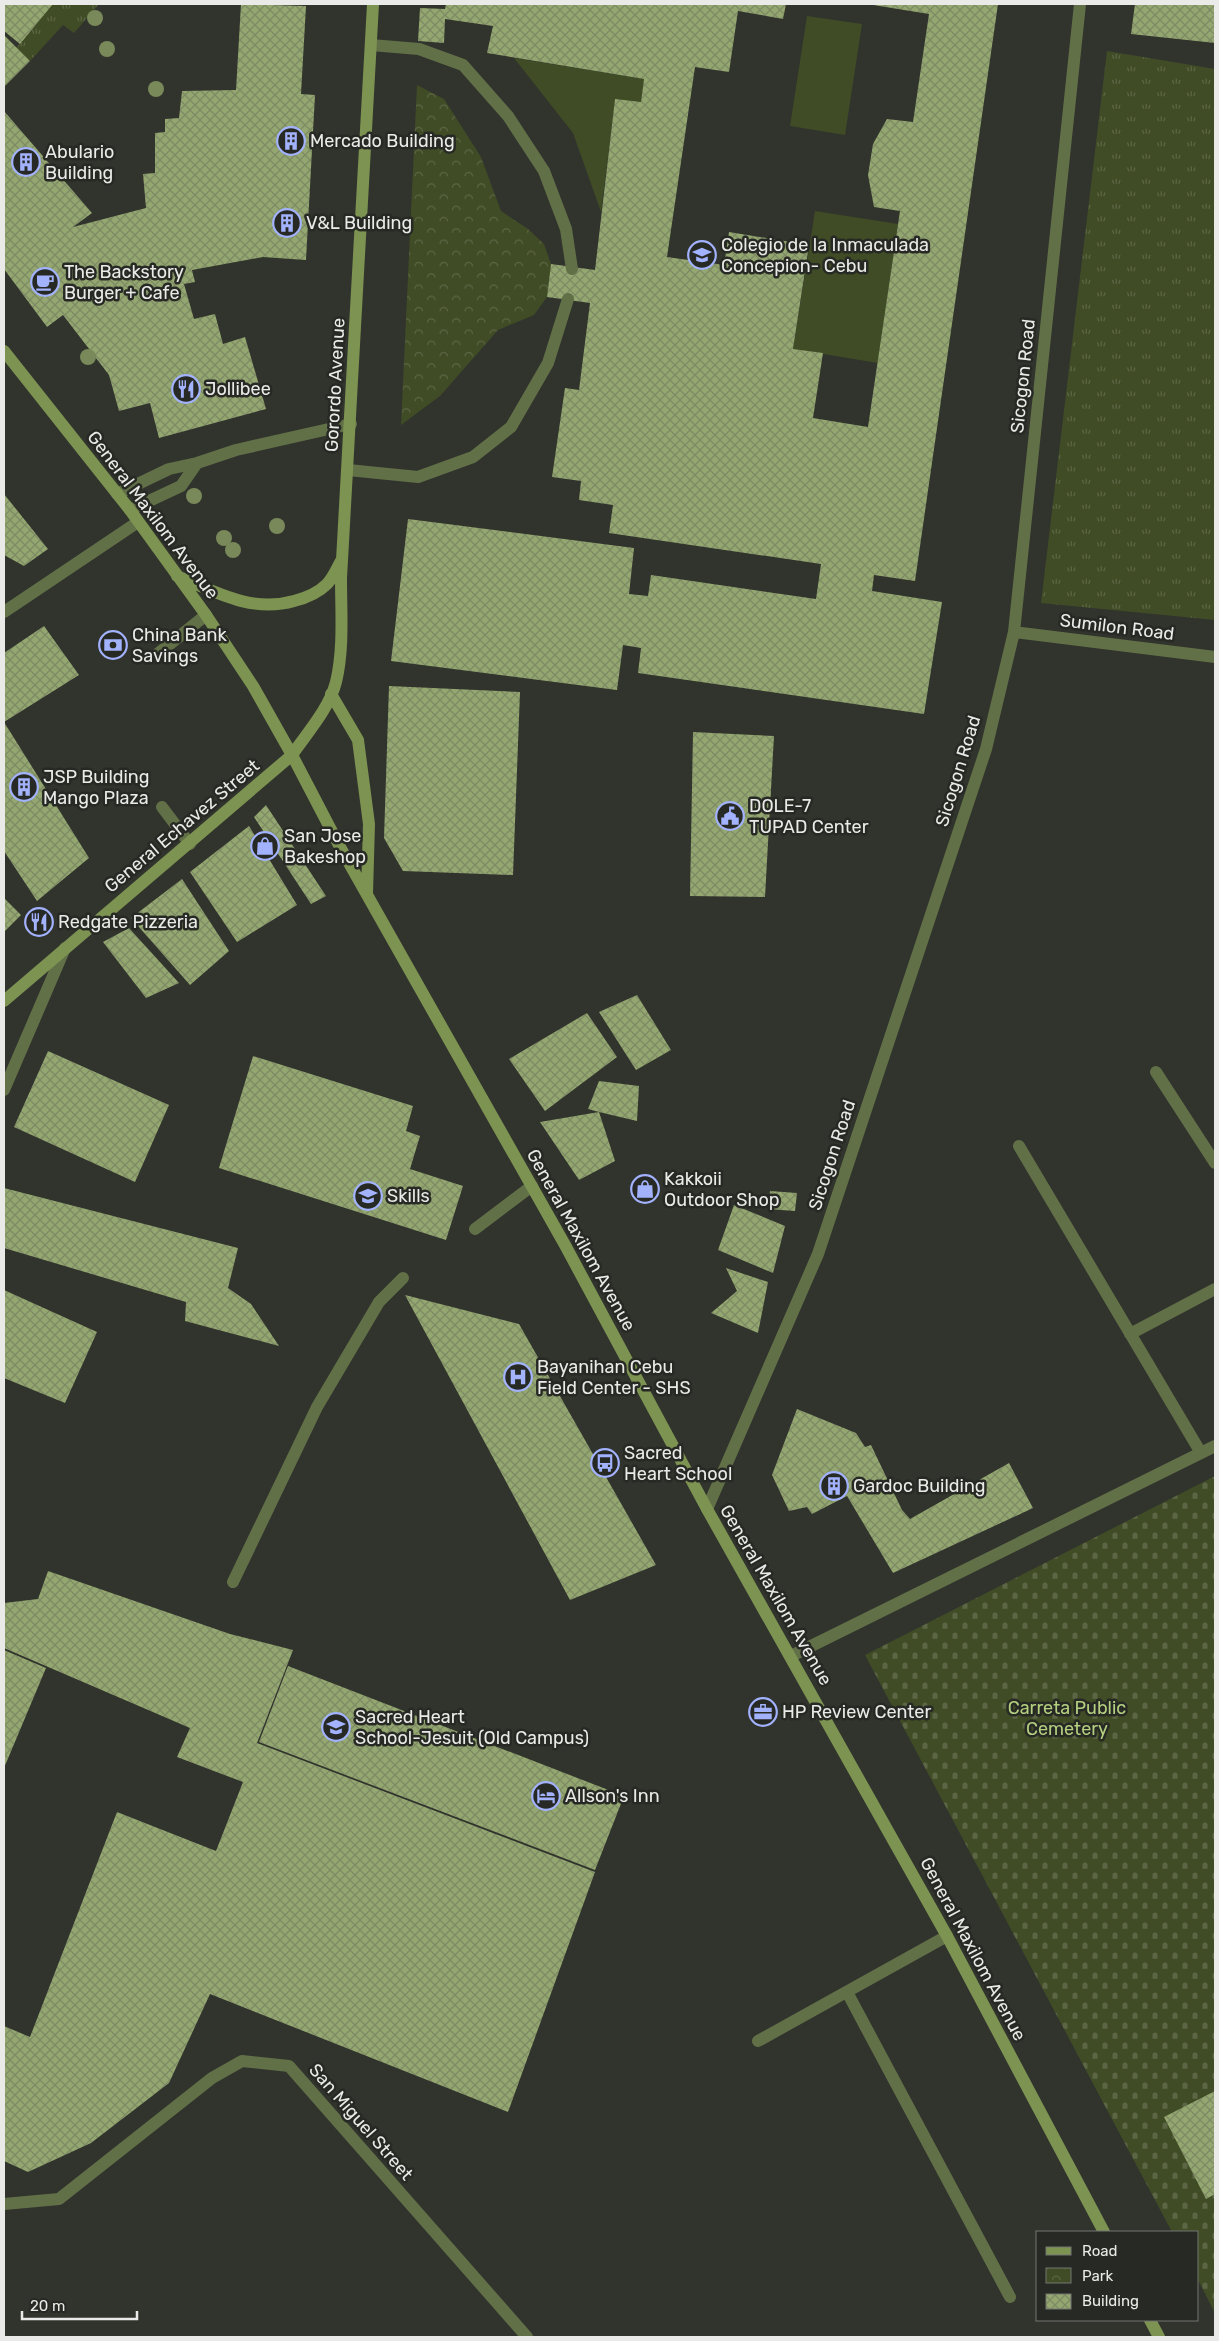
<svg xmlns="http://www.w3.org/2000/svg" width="1219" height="2341" font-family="Rubik,sans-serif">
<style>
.grass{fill:url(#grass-tufts)}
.cemetery{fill:url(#cemetery-stones)}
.park{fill:url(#park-crowns)}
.garden{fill:#404c25}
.building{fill:url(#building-cross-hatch)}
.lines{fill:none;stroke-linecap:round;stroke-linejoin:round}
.lane{stroke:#627048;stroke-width:12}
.street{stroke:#627048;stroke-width:12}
.secondary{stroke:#7d9351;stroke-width:12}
.tree{fill:#79895a}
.labels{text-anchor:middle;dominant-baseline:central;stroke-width:5;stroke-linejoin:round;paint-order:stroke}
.poi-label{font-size:18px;fill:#eaebe8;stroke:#272924;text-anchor:start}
.street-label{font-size:18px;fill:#eaebe8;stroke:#272924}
.park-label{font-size:18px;fill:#b4cf7f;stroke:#272924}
</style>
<defs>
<pattern id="grass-tufts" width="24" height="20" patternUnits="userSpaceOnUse" patternTransform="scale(1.25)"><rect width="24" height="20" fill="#404c25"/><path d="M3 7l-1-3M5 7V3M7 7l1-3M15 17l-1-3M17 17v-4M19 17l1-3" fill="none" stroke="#5c6645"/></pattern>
<pattern id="cemetery-stones" width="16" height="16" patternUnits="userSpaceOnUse" patternTransform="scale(1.25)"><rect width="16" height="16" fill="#404c25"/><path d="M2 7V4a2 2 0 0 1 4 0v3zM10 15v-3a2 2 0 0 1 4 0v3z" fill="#5c6645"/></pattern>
<pattern id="park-crowns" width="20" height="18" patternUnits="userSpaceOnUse" patternTransform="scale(1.25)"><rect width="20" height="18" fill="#404c25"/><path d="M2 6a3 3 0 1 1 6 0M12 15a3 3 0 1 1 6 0" fill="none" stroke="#5c6645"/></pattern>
<pattern id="building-cross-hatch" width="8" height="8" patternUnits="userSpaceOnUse" patternTransform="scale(1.25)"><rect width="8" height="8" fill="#94a770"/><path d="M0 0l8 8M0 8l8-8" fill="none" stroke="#7d8a63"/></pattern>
</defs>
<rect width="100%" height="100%" fill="#31332d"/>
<!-- grass -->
<path class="grass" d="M53,4H99L74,33L63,25L30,61L16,48Z
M1107,51L1215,69V620L1041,603Z"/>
<!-- cemetery -->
<path class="cemetery" d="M1215,1476V2313L1198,2280V2232H1172L865,1655Z"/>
<!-- park -->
<path class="park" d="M417,85L444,99L481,157L501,211L528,229L544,244L551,264L547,297L534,315L498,330L440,396L401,425Z"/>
<!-- garden -->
<path class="garden" d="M807,16L862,24L845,135L790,126Z
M514,58L644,79L641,102L615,100L601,212L573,133Z
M815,211L898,224L878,363L793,349Z"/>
<!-- building -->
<path class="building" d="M4,4H53L20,44L4,31Z
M241,4L306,6L301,94L315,95L306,260L263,257L192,270L195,282L184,284L194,319L215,314L223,344L245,337L266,409L159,438L150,403L119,411L109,375L63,315L47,327L4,269V111L92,213L73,227L146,208L143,174L155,173V133L165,132V119L179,118L182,91L236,90Z
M446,4H786L783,19L738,11L729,72L695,67L667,257L724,265L729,232L809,245L793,349L823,353L813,418L868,427L900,211L874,207L868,175L873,144L887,119L913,122L929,14L867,4H998L915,581L874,575L872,591L942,602L924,714L638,673L641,648L623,645L617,690L391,661L408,519L634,548L629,594L648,596L651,575L816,599L821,564L609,533L613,505L579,500L581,481L552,477L565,388L579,390L590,303L547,297L551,264L595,270L615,99L641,102L644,79L487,53L493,26L445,19L444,43L418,41L420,8L445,9Z
M1135,4H1215V43L1131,34Z
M4,35L30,61L4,87Z
M4,494L48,549L24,566L4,555Z
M44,626L79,675L4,722V653Z
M389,686L520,692L513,875L403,871L384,838Z
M4,722L89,858L37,901L4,851Z
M693,732L774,736L765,897L690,896Z
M266,805L326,896L311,904L254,817Z
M249,826L297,905L237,942L190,872Z
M182,879L229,951L190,985L131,918Z
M4,898L21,915L4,932Z
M129,928L179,983L146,998L103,942Z
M637,995L671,1050L636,1070L599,1012Z
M587,1013L617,1057L545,1111L509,1059Z
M48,1051L169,1105L135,1182L14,1127Z
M253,1056L413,1106L406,1131L420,1136L410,1169L463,1186L446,1240L219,1168Z
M599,1081L639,1086L637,1121L599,1112L615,1161L579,1180L540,1122L599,1112L588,1109Z
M4,1188L238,1248L228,1288L251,1304L279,1346L185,1321L186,1302L4,1248Z
M770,1191L797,1193L795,1211L768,1209Z
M734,1205L785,1226L773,1273L718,1250Z
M726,1268L768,1282L758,1333L711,1313L737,1291Z
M4,1290L97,1332L65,1403L4,1378Z
M405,1295L519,1324L656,1565L570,1600Z
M797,1409L856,1433L865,1447L871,1445L902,1510L910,1519L1009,1463L1033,1508L893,1573L847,1496L812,1514L807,1507L789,1511L772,1475Z
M48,1571L230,1634L293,1650L257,1743L595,1872L508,2112L210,1994L169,2083L91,2143L28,2172L4,2161V2026L30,2037L117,1812L216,1851L243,1782L177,1757L190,1728L4,1648V1603L38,1599Z
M4,1650L46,1668L4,1768Z
M288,1666L624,1796L595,1870L259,1742Z
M1215,2091V2194L1206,2199L1164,2117Z"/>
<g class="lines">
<!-- lane -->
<path class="lane" d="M371,45L419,49L463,65L508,116L544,171L566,229L572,269
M348,470L418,477L473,457L511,427L548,363L568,299
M117,494L169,469L197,463L236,450L351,424
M130,510L181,486L197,463
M155,656L206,615
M162,807L190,844
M1156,1072L1215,1163
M1019,1146L1201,1453
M475,1229L532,1186
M1130,1334L1215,1289
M233,1582L317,1407L379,1302L403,1278
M791,1656L1215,1446
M847,1992L1010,2297
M758,2041L947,1936"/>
<!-- street -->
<path class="street" d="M4,612L138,522
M1014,632L1215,657
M4,1090L65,948
M707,1509L818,1254L986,749L1014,632L1080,4
M4,2204L59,2199L212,2078L242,2061L289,2066L527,2337"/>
<!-- secondary -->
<path class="secondary" d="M4,351L130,510L206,615L253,686L292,755L340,847L565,1245L707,1509L947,1936L1104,2232
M177,576C215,592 252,613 294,601C306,598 318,593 327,584C333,578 337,568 341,561
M331,694L358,740L369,824L367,893
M4,1001L292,755C307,733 329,709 336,682C344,649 341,612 341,578L373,4
M1150,2320L1159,2337"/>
</g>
<!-- trees -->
<g class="tree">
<circle cx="95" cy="18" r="8"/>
<circle cx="107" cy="49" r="8"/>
<circle cx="156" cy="89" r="8"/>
<circle cx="88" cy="357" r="8"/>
<circle cx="194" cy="496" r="8"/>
<circle cx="277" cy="526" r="8"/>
<circle cx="224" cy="538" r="8"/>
<circle cx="233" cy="550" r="8"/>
</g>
<!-- icons -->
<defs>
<symbol id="building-ring" viewBox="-11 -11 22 22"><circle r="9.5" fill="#272924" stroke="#a2b2fd" stroke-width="1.5"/><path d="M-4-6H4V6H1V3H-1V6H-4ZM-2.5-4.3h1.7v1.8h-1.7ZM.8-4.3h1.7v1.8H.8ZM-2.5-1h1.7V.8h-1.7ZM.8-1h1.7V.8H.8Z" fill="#a2b2fd"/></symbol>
<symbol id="university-ring" viewBox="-11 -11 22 22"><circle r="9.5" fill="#272924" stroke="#a2b2fd" stroke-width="1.5"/><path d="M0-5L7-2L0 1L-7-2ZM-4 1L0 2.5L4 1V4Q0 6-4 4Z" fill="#a2b2fd"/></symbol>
<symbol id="cafe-ring" viewBox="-11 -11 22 22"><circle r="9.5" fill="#272924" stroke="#a2b2fd" stroke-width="1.5"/><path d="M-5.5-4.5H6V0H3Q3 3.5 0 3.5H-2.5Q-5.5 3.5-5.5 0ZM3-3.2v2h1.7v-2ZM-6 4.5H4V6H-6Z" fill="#a2b2fd"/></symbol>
<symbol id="restaurant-ring" viewBox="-11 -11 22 22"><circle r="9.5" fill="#272924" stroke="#a2b2fd" stroke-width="1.5"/><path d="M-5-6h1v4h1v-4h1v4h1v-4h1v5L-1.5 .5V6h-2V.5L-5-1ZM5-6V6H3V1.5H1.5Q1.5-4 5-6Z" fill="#a2b2fd"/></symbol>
<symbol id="bank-ring" viewBox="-11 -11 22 22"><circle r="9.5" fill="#272924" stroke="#a2b2fd" stroke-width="1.5"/><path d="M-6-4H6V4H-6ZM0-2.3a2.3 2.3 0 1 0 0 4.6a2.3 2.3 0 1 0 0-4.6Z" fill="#a2b2fd"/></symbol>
<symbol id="civic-ring" viewBox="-11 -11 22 22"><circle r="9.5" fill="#272924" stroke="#a2b2fd" stroke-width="1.5"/><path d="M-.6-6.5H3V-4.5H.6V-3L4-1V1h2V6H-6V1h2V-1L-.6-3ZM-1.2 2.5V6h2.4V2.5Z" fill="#a2b2fd"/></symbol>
<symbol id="shop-ring" viewBox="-11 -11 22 22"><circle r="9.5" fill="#272924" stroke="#a2b2fd" stroke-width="1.5"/><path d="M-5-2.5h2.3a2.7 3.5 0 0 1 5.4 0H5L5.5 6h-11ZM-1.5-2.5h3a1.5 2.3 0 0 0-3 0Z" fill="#a2b2fd"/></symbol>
<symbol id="school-ring" viewBox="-11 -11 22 22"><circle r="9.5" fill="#272924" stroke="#a2b2fd" stroke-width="1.5"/><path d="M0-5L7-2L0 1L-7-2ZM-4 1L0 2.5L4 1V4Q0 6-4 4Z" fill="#a2b2fd"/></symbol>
<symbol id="hospital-ring" viewBox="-11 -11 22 22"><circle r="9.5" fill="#272924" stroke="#a2b2fd" stroke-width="1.5"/><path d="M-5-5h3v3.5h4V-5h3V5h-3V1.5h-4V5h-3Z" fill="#a2b2fd"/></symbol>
<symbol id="bus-ring" viewBox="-11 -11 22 22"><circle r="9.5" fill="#272924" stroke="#a2b2fd" stroke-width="1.5"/><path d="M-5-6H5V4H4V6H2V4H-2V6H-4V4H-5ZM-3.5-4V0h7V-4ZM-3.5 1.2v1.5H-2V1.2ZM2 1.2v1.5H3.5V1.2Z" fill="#a2b2fd"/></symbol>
<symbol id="office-ring" viewBox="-11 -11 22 22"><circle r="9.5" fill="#272924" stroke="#a2b2fd" stroke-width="1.5"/><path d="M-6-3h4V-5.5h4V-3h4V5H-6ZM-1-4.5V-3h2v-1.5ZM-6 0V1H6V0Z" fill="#a2b2fd"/></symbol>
<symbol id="hotel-ring" viewBox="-11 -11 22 22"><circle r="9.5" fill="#272924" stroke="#a2b2fd" stroke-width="1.5"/><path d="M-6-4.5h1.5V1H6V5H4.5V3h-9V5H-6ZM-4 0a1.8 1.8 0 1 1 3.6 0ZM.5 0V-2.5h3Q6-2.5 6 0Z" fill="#a2b2fd"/></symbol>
</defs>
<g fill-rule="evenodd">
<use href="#building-ring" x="275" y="125" width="32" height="32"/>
<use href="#building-ring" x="10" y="146" width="32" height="32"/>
<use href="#building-ring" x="271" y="207" width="32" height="32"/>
<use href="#university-ring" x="686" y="239" width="32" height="32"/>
<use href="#cafe-ring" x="29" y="266" width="32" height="32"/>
<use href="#restaurant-ring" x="170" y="373" width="32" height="32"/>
<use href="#bank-ring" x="97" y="629" width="32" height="32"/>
<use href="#building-ring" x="8" y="771" width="32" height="32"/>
<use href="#civic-ring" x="714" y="800" width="32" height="32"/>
<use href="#shop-ring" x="249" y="830" width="32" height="32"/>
<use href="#restaurant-ring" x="23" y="906" width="32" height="32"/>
<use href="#shop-ring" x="629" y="1173" width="32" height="32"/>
<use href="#school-ring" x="352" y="1180" width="32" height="32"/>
<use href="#hospital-ring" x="502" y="1361" width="32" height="32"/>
<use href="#bus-ring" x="589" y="1447" width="32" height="32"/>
<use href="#building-ring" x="818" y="1470" width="32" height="32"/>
<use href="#office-ring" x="747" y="1696" width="32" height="32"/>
<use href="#school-ring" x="320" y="1711" width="32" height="32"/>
<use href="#hotel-ring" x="530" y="1780" width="32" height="32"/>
</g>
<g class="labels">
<!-- poi labels -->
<g class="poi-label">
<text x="310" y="141">Mercado Building</text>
<text x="45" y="152">Abulario<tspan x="45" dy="21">Building</tspan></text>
<text x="306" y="223">V&amp;L Building</text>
<text x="721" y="245">Colegio de la Inmaculada<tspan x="721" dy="21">Concepion- Cebu</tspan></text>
<text x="64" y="272">The Backstory<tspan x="64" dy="21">Burger + Cafe</tspan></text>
<text x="205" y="389">Jollibee</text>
<text x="132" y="635">China Bank<tspan x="132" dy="21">Savings</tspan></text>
<text x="43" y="777">JSP Building<tspan x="43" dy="21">Mango Plaza</tspan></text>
<text x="749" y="806">DOLE-7<tspan x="749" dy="21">TUPAD Center</tspan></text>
<text x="284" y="836">San Jose<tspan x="284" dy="21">Bakeshop</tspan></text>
<text x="58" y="922">Redgate Pizzeria</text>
<text x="664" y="1179">Kakkoii<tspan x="664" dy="21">Outdoor Shop</tspan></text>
<text x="387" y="1196">Skills</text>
<text x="537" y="1367">Bayanihan Cebu<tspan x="537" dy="21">Field Center - SHS</tspan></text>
<text x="624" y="1453">Sacred<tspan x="624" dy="21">Heart School</tspan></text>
<text x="853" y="1486">Gardoc Building</text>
<text x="782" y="1712">HP Review Center</text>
<text x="355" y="1717">Sacred Heart<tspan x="355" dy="21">School-Jesuit (Old Campus)</tspan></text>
<text x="565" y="1796">Allson's Inn</text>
</g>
<!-- street labels -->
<g class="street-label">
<text transform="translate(1023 376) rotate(-84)">Sicogon Road</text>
<text transform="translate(335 385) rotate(-87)">Gorordo Avenue</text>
<text transform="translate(153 515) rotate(53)">General Maxilom Avenue</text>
<text transform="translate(1117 627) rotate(7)">Sumilon Road</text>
<text transform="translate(958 771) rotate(-73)">Sicogon Road</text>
<text transform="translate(182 826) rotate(-40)">General Echavez Street</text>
<text transform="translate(832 1155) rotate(-72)">Sicogon Road</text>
<text transform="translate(581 1240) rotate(61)">General Maxilom Avenue</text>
<text transform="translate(776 1595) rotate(60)">General Maxilom Avenue</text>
<text transform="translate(973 1949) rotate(62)">General Maxilom Avenue</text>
<text transform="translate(361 2122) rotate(49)">San Miguel Street</text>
</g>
<!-- park labels -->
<g class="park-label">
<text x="1067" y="1708">Carreta Public<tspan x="1067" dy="21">Cemetery</tspan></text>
</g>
</g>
<!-- border -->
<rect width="1219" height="2341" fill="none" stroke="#eaebe8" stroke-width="10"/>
<!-- legend -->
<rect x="1036" y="2231" width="162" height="90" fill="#272924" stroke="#757772"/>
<rect x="1046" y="2247" width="25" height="8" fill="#7d9351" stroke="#757772"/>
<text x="1082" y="2256" font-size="15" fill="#eaebe8">Road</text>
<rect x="1046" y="2268" width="25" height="15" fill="url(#park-crowns)" stroke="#757772"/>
<text x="1082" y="2281" font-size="15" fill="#eaebe8">Park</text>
<rect x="1046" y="2294" width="25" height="15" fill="url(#building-cross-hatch)" stroke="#757772"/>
<text x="1082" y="2306" font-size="15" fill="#eaebe8">Building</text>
<!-- scale -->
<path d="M22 2311v8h115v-8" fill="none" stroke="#eaebe8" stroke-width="2.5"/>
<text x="30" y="2311" font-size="15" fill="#eaebe8" stroke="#272924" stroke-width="4" paint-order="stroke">20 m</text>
</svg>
